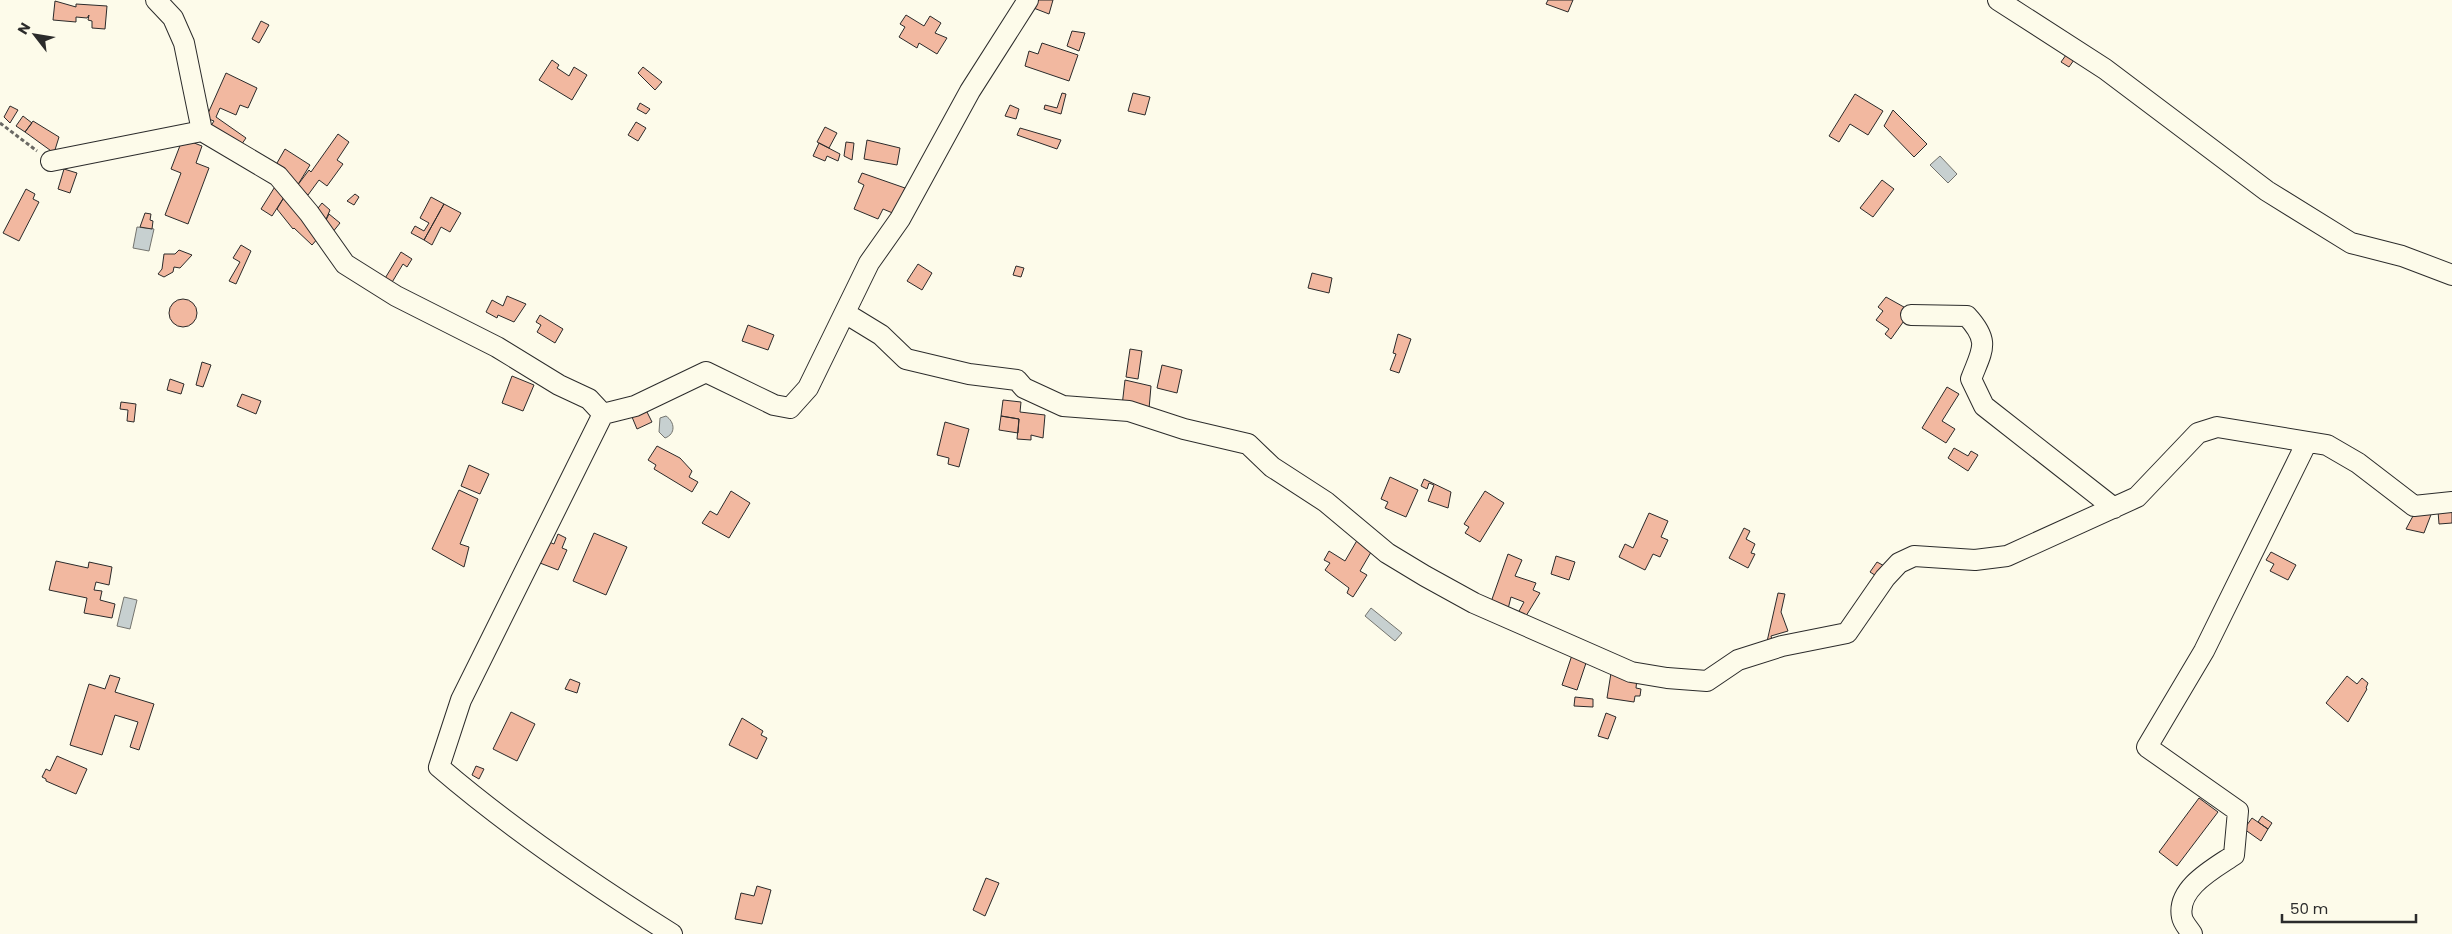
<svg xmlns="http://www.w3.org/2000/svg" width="2452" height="934" font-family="Poppins,sans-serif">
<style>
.water{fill:#c7d0d0;stroke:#74746e}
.building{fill:#f2b8a0;stroke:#2b2b2b}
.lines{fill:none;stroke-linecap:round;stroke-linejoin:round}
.minor-casing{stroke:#2b2b2b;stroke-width:22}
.path{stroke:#6a6964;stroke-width:3;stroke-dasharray:4 2.5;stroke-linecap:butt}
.minor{stroke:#fdfbea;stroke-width:20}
</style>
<rect width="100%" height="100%" fill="#fdfbea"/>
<!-- water -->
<path class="water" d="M1940,156L1957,174L1948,183L1930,165Z
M137,227L154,229L149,251L133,248Z
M666,416C675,422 676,434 665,438L659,432L660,418Z
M124,597L137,600L130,629L117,626Z
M1371,608L1402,633L1395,641L1365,616Z"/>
<!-- building -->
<path class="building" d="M1035,0H1053L1049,14L1031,7Z
M1548,0H1573L1568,12L1546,4Z
M55,1L76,7V4L107,6L105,29L92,28V21L88,20L89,15L87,18L76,17V22L53,20Z
M906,15L924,26L930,16L941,23L935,33L947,38L937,54L919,43L917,48L899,37L905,27L900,24Z
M261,21L269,25L259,43L252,39Z
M1072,31L1085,33L1079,51L1067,46Z
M1042,43L1078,55L1069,81L1025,66L1029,51L1038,54Z
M2066,55L2074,60L2069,67L2061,62Z
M552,60L559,65L557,68L569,76L574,67L587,75L572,100L539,80Z
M643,67L662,82L655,90L638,73Z
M226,73L257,88L248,108L240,105L236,115L220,108L216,117L246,138L239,148L210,127L214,121L206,118Z
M1062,93L1066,94L1061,114L1044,109L1045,105L1057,108Z
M1133,93L1150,97L1145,115L1128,111Z
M1855,94L1883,111L1868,135L1850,124L1839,142L1829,136Z
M640,103L650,109L646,114L637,109Z
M1010,105L1019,109L1016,119L1005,116Z
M10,106L18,110L10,123L4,117Z
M1893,110L1927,144L1914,157L1884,126Z
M23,116L32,123L25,132L16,126Z
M33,121L59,137L54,153L25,132Z
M636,122L646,128L638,141L628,135Z
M825,127L837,133L829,148L817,142Z
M1020,128L1061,140L1057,149L1017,135Z
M338,134L349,142L337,160L343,164L327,186L319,180L308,195L297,186L309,170L311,172Z
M867,140L900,148L897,165L864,159Z
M189,141L202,146L196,163L209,168L188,224L165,215L181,173L171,169L181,143Z
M846,142L854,143L852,160L844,156Z
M819,143L840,154L838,161L827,156L825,161L813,156Z
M285,149L310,165L297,186L277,163Z
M64,169L77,173L70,193L58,189Z
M862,173L905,188L895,214L883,209L878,219L854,209L864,185L858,182Z
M1882,180L1894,189L1873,217L1860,208Z
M276,185L286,194L272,216L261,209Z
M26,189L35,194L33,199L39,202L19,241L3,233Z
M286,194L319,237L312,245L294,228L293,229L277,209Z
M355,194L359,197L354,205L347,201Z
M431,197L444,204L424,240L411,233L415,226L424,231L429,223L420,218Z
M322,203L330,210L324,224L315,212Z
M444,204L461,213L450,232L441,227L432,245L424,240Z
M145,213L151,214L150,220L153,221L152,229L140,227Z
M329,214L340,223L332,233L324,224Z
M241,245L251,251L236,284L229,281L240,262L233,258Z
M179,250L192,255L180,268L174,267L173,272L164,277L158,274L162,269L164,254H175Z
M401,252L412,259L407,267L403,264L391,284L384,280Z
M918,264L932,273L922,290L907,281Z
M1016,266L1024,268L1021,277L1013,275Z
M1312,273L1332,278L1329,293L1308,288Z
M507,296L526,304L514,322L498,315L497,318L486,312L492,300L503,306Z
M1886,297L1911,311L1891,339L1885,334L1889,329L1876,320L1883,311L1878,307Z
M169 313a14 14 0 1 1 28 0a14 14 0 1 1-28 0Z
M540,315L563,329L555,343L537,332L541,325L536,322Z
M748,325L774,335L768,350L742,341Z
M1398,334L1411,339L1399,373L1390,370L1396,354L1393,353Z
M1130,349L1142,351L1138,379L1126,377Z
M202,362L211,365L203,387L196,385Z
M1162,365L1182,370L1177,393L1157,388Z
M512,376L534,385L523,411L502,403Z
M170,379L184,384L181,394L167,390Z
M1125,380L1151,386L1149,409L1122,406Z
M1947,387L1959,394L1942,421L1955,429L1946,443L1922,428Z
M242,394L261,401L256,414L237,406Z
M1003,400L1021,402L1020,412L1045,415L1043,438L1031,435V440L1017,439L1019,419L1001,416Z
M121,402L136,404L134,422L127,421L128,410L120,409Z
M646,410L652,422L637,429L632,417Z
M1001,416L1019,419L1018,433L999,430Z
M945,422L969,429L959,467L948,464L949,458L937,455Z
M657,446L680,458L692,471L689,477L698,482L692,492L654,469L656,465L648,460Z
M1954,448L1968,456L1971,451L1978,455L1968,471L1948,458Z
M469,465L489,474L480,494L461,486Z
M1390,477L1418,490L1406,517L1385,508L1388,502L1381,499Z
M1424,479L1451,492L1448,508L1428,501L1434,485L1429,483L1427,489L1421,486Z
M459,490L478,499L460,544L469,547L464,567L432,549Z
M731,491L750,503L729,538L702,523L710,511L717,515Z
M1485,491L1504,503L1480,542L1465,533L1469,527L1464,524Z
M2452,509V523L2439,524L2438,511Z
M2432,512L2424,533L2406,529L2413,516Z
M1649,513L1668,521L1661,537L1668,540L1660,557L1653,554L1645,570L1619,557L1625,544L1633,548Z
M1744,528L1750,531L1746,539L1755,544L1751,553L1755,554L1748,568L1729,558Z
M594,533L627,547L606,595L573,581Z
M558,534L566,538L562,548L567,550L558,570L540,563L549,542L554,544Z
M1359,537L1374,547L1360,571L1367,575L1353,597L1347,593L1349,588L1325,570L1330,563L1324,560L1329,551L1345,561Z
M2271,552L2296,565L2288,580L2270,571L2274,564L2266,560Z
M1508,554L1522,560L1515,576L1536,583L1533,590L1540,593L1526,616L1518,613L1524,602L1511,597L1508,609L1491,602Z
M1556,556L1575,562L1569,580L1551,574Z
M56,561L88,568L89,562L112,567L109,585L96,582L94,590L102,591L100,600L115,604L112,618L84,613L87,598L49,590Z
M1877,562L1888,568L1881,579L1870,572Z
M1778,593L1785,594L1781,612L1788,631L1771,636L1773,644L1766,646Z
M1574,649L1601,662L1598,668L1586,663L1577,690L1562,685Z
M1611,673L1637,678L1636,688L1641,689L1640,696H1635L1634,702L1607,698Z
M110,675L120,678L115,692L154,704L139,750L130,747L138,722L115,715L102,755L70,745L89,684L105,689Z
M2347,676L2357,684L2362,678L2368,683L2366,688L2367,689L2348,722L2326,703Z
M570,679L580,683L577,693L565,689Z
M1575,697L1593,699V707L1574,706Z
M511,712L535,724L517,761L493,749Z
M1606,713L1616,717L1608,739L1598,736Z
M742,718L763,731L761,735L767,738L757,759L729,745Z
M57,756L87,769L76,794L46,781V779L42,777L46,769L50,771Z
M476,766L484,769L479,779L472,775Z
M2199,798L2218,812L2177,866L2159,852Z
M2262,816L2272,823L2268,829L2258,822Z
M2252,818L2268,829L2261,841L2244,829Z
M986,878L999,883L985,916L973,910Z
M757,886L771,890L762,924L735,919L741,893L754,896Z"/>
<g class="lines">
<defs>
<path id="minor" d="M156,0L173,18L184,43L202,131
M1998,0L2105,69L2267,191L2351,243L2402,256L2452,275
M51,161L202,131L278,176L309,213L345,264L396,296L497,347L559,385L589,399L603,414L461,700L439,767C511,829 591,883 672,934
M845,313L881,335L906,359L969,374L1017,380L1024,388L1063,406L1129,411L1184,429L1248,444L1272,467L1326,502L1387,553L1425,576L1474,603L1631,672L1667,678L1707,681L1738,660L1782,646L1847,633L1885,578L1899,563L1914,556L1975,560L2007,556L2137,497L2198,433L2217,427L2327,445L2358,463L2414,506L2452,502
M1911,315L1967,316C1991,342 1982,350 1971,379L1984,406L2114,508
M603,414L635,406L706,372L774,405L790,408L808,388L869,263L900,219L970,91L1028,0
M2192,934C2189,929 2183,923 2182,917C2176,888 2215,868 2234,855L2238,811L2147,747L2204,651L2307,442"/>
</defs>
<!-- minor casing -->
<use href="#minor" class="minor-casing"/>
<!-- path -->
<path class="path" d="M0,123L37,151"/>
<!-- minor -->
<use href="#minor" class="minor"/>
</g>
<!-- north arrow -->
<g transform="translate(35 35) rotate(301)" stroke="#fdfbea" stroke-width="4" paint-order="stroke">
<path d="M0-4L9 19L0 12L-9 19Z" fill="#2b2b2b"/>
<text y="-8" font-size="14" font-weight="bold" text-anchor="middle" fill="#2b2b2b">N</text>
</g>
<!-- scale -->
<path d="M2282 914v8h134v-8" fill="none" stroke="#2b2b2b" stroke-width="2.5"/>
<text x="2290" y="914" font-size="15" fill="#2b2b2b" stroke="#fdfbea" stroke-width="4" paint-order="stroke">50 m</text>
</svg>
